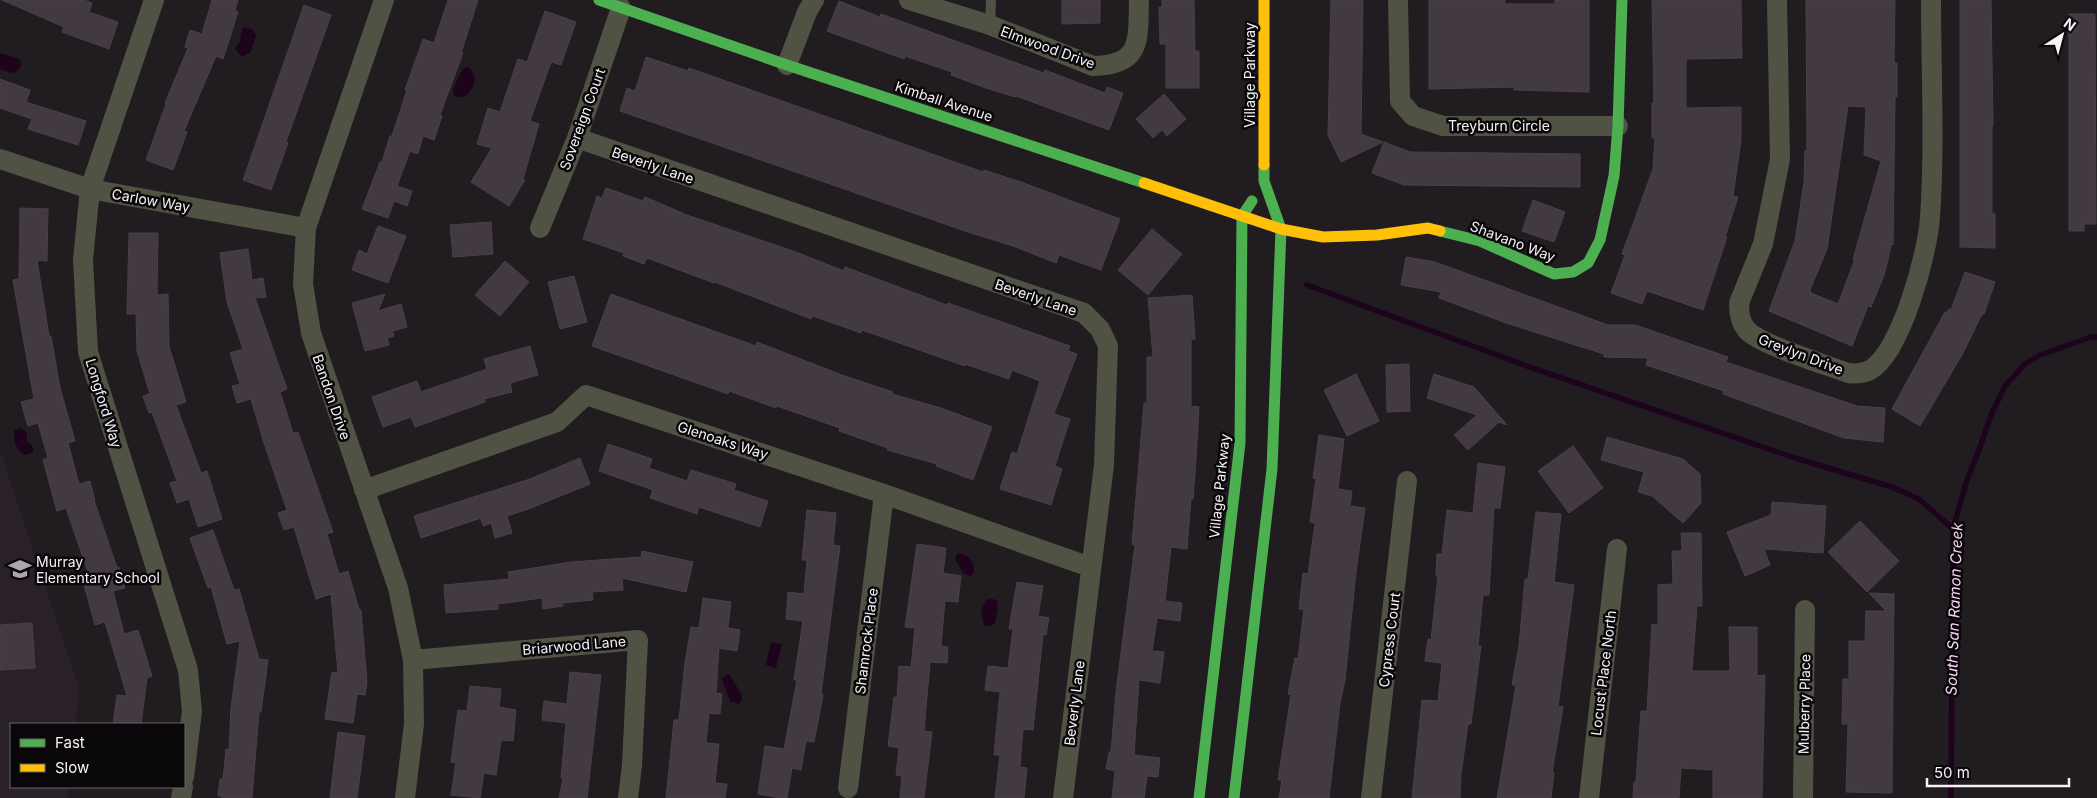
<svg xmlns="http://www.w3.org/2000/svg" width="2097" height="798" font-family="Inter,sans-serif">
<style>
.built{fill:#2a2029}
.water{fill:#1e031c}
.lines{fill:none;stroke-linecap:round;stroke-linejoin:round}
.stream{stroke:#1e031c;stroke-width:5.5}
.building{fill:#433942;stroke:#464346;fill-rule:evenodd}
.lane{stroke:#505244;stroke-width:10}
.street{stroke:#505244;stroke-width:20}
.fast{stroke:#4caf50;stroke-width:11}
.slow{stroke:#ffc107;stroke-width:11}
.labels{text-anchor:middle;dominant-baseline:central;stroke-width:5;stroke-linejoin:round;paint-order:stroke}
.street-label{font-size:14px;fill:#f7f2f6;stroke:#090709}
.poi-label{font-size:14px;fill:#f7f2f6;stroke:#090709;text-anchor:start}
.water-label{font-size:15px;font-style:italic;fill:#f7d7f3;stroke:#090709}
</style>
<rect width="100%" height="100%" fill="#201c1f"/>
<!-- built -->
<path class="built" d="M0,450L79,688L76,724H11V787H70L68,798H0Z"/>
<!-- water -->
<path class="water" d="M244,27L252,29L256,35L250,53L242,57L235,49L240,41L242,29Z
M0,53L20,59L21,65L18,71L12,73L0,69Z
M469,67L475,77C474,89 466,101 454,96L453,89C457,82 459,74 464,68Z
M20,428L27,432V442L32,445L34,452L24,455C17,451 13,440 14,431Z
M957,553C968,554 975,562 974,572L971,576L963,573L955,559Z
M992,599L997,600L998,607L995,623L991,626L984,625L981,610L986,600Z
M771,642L782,644L776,668L766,665Z
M729,674L742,695V700L739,704L730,701C728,694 723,685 722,678Z"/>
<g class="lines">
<!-- stream -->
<path class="stream" d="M1307,285L1524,365L1795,458L1892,487L1919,499L1953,529
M1951,798L1953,529L1967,480L1979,450L1991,415L2005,386L2025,364L2040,355L2091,337H2097"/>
</g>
<!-- building -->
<path class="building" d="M2,0H84L92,3L89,12L118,22L109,49L62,32L64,27Z
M212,0H238L235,11L238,12L223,59L216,56L184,131L187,132L173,170L146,160L166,104L165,103L188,48L185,47L190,30L202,34Z
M448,0H478L461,53H463L440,115L442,116L434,140L423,136L418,154L410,151L397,186L412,191L407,206L394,201L388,218L362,209L380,162H382L390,136H392L407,90H405L423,39L434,43Z
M1062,0H1100V23L1062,24Z
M1162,0H1194L1195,51H1199V88H1166V44H1160L1159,7H1162Z
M1331,0H1363L1361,134L1383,142L1341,162L1328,135Z
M1429,0H1505V4H1555V0H1589V92L1514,90V87L1429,89Z
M1652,0H1741L1742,58L1686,59V108L1741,107V140L1733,196L1738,197L1725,237H1727L1703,310L1647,291L1642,304L1611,293L1625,255L1622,254L1653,169L1655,138H1652V103H1654Z
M1806,0H1895L1894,63H1897V97H1895L1893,245H1887L1891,247L1884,275L1871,307L1868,306L1852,346L1769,311L1795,241L1804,182L1805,151H1807ZM1848,106L1866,107L1864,155L1881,161L1853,259H1855L1838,304L1811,293L1810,290L1827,249Z
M1960,0H1991L1993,126H1992V214H1995V248L1960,247Z
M839,1L880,17L881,14L1044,73L1045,70L1105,93L1107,87L1123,93L1109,130L1016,96L1015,97L986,88L951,75L952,72L905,56L904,59L827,31Z
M304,5L331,15L286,142L288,143L271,190L243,180Z
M545,11L576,22L561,65L551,62L530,121L539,124L523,179L525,180L509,206L471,182L492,148L477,144L488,108L500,112L518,59L527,62Z
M2069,14H2095L2096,224H2084V231H2069Z
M646,57L688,71L689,68L983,172L984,170L1021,182L1120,219L1101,270L1059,255L1056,263L1013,246L968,232L620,111L627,88L635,91Z
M0,79L30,90L26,102L86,121L78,145L28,129L32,119L0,108Z
M1164,94L1186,119L1167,136L1162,130L1153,138L1136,119Z
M1384,142L1410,152L1580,154V187L1404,185L1372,173Z
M606,188L643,201L645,197L687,215L796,252L844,271L845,267L947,305L948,303L1070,346L1068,351L1077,354L1054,414L1070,419L1055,466L1062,469L1051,505L1000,489L1012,452L1017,454L1040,381L1012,370L1009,379L965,364V366L862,330L861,333L813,316L811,319L715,282L714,283L647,258L644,264L623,256L624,253L583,239L597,196L602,198Z
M1533,200L1565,212L1554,242L1522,231Z
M20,208L48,209L47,261L37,260L49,336H51L60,388L75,441L68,443L79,484L90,481L95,500H94L117,568L119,567L125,588L113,591L124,634L138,630L152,676L147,678L141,724H113L117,695L127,696L105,622L95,625L82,577L89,575L66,508L57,511L43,460L48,458L38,423L28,426L21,402L34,399L13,280L19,279Z
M491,222L493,254L453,257L450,225Z
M378,226L406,236L388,283L352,270L359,250L367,254Z
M1152,229L1182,254L1148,295L1118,270Z
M129,233H158L157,295L168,294L169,346L186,402L176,405L201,473L207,471L222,519L198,527L189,499L177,503L170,483L177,481L152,412L149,413L143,396L150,394L137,351L136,314H127Z
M248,249L252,280L263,278L266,297L255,298L287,389L280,392L293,433L298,432L333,532L327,534L339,574L348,571L359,610H361L367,683L365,695L357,694L353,723L325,719L332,672L338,673L331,594L316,599L294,527L284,530L278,513L287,510L264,443L251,399L237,403L232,386L240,384L230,353L243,349L227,302L220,253Z
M1406,257L1435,262L1608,325H1635L1728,357L1726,362L1857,406L1885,408L1883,442L1844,438L1723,394L1724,391L1646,365L1648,358L1604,357V354L1509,324L1439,298L1441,292L1401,285Z
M505,261L529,282L500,316L475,295Z
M1965,272L1995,282L1984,314H1982L1963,353L1920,426L1892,409L1945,312L1947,313L1949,309L1951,310Z
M574,276L587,322L560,329L548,282Z
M385,294L378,311L401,304L407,327L392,331L394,336L387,338L389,345L365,351L352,303Z
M611,294L756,346L757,342L842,375L893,392L892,394L941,408L992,427L973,480L936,466L937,464L887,450L888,448L839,431L840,428L777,406L776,408L729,391L728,394L592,346Z
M1192,295L1195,339H1191V406L1199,407L1196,460L1193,499H1191L1187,549L1171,547L1165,601L1182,603L1180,621L1157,618L1152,651L1164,652L1160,683L1139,680L1134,755L1160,758L1158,777L1147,776L1144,798H1112L1115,771L1106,769L1109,752H1111L1116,692L1135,545L1132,544L1144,403H1147V357H1153L1148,298Z
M530,346L538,375L510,383L512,392L484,399L485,402L415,427L411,417L383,427L372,397L417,381L421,392L487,369L484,359Z
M1409,364L1410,411L1387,412L1386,365Z
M1356,374L1379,421L1347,436L1324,390Z
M1434,374L1474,387L1507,425L1499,422L1468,450L1454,435L1477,415L1427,398Z
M1319,435L1344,439L1338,489L1352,491L1350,506L1365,508L1356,572L1345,680L1340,703L1329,798H1279L1282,780H1278L1291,695L1288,694L1295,658L1298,659L1304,609H1299L1303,573L1308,574L1315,523L1310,522L1316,479L1313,478Z
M1607,437L1683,459L1700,474L1701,503L1683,523L1652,496L1638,492L1644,472L1601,460Z
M608,444L652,459L649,468L687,481L691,470L736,484L734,490L768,501L760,527L699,507L697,514L650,498L653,490L599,471Z
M1573,446L1603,488L1569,513L1538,471Z
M580,458L590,484L531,508L507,516L512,533L495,538L491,523L483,526L481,518L421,538L414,516L530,479Z
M1478,463L1505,467L1500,508H1494L1489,595H1483L1478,646H1481L1471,724H1468L1461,774L1460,798H1412L1422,700L1438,701L1442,663L1425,661L1428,639L1431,640L1438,576H1436L1437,554H1442L1447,510L1473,513Z
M1772,502L1826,506L1823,553L1764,549L1770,565L1745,576L1727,532L1771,515Z
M807,510L836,513L833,545L840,546L821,694L823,695L814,742L806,741L801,770L792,768L787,798H781L758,794L765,746L784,749L797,680H794L803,621L786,619L788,592L804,594L807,560H802Z
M1536,512L1561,514L1554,582L1574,585L1558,706L1563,707L1552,772H1554L1551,798H1497L1516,685H1512L1519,646L1525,579H1528Z
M1860,521L1899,561L1867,592L1828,552Z
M213,530L234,590L239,589L259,659L268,660L261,712H259L252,798H222V796H218L220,779H223L226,749L229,750L231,708L240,641L227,644L211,587L208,588L190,538Z
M1681,533H1701L1702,606H1697L1692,671H1730L1729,627H1757V676L1765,675L1762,798H1713V770L1681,768L1679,798H1633L1634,782H1636L1641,711H1647L1652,624L1658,625V585L1673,584L1672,551H1682Z
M917,544L946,548L943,573L961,576L958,602L945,601L941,646L948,647L947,663L930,662L924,731L932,732L924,798H900L902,776L896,775L899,748L888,746L894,697H897L899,666L911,667L915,628L905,627Z
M642,551L693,562L686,592L622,578L623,590L592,592L593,600L562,603L563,606L543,609L542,598L498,604V609L446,613L444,585L509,579L508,572L571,562L641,557Z
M1017,582L1043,586L1038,616L1049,618L1046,635L1043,634L1033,730L1023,729L1020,767L1027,768L1024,798H995L1000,755H994L1000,692L985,690L988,666L1008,668L1013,629H1009Z
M1869,593L1894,594L1892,793L1846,792L1848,724H1842L1843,679H1849V641H1865L1866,611H1886Z
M703,598L731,602L728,628L740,630L737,651L719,648L716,693L722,694L720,714L709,713L706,743L719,744L715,783L727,784L725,798H666L674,720H679L685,662L691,627L699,628Z
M32,623L35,668L0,670V625Z
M570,672L601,675L587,798H559L563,779L561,778L566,723L542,720L544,701L567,704Z
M470,686L501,689L499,707L516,710L513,741L501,740L496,775L484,773L480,798L451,795L456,763L451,762L458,710L467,711Z
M338,732L365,736L357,798H330Z"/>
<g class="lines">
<!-- lane -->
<path class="lane" d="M990,25L991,0"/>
<!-- street -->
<path class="street" d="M154,0L90,189L83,260L88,352L188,670L192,711L184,777
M384,0L306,228L303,284L311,333L398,588L413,660L414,724L405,798
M909,0L990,25L1093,66C1142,65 1138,41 1139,0
M1398,0L1400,101L1413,116L1443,126H1618
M1777,0L1780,159L1763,244L1739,303C1739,312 1740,322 1746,329C1757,344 1827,365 1848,373C1856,374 1863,374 1870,370C1901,353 1928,252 1930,217C1935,145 1931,72 1931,0
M787,65L807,12L814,0
M577,138L1084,313L1100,329L1108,346L1104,465L1063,798
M0,159L90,189L306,228
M540,228L577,138L621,8
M364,490L557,422L586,395L884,494L1090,567
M413,660L638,640L632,765L628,798
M848,788L884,494
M181,798L183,787
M1371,798L1407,481
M1589,798L1617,549
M1803,798L1805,610"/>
<!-- fast -->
<path class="fast" d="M599,0L787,65L1144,183
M1440,231L1480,241L1554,274L1573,272L1588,263L1600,240L1614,176L1618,126L1622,0
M1199,798L1240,443L1242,216L1252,201
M1234,798L1272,469L1281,229L1264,181V165"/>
<!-- slow -->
<path class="slow" d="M1264,0V165
M1144,183L1281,229L1323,237L1377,235L1428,228L1440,231"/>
</g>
<!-- icons -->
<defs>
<symbol id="school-bare" viewBox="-9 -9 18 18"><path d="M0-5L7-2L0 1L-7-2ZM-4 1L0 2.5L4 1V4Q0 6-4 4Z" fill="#aca7ab" stroke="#090709" stroke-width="2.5" paint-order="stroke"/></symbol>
</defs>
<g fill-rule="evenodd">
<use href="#school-bare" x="4" y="553" width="32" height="32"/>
</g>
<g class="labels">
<!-- street labels -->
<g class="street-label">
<text transform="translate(1048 47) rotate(20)">Elmwood Drive</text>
<text transform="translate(1249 75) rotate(-90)">Village Parkway</text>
<text transform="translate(944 101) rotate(18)">Kimball Avenue</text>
<text transform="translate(582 119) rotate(-70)">Sovereign Court</text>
<text x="1499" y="125">Treyburn Circle</text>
<text transform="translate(653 165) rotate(19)">Beverly Lane</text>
<text transform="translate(151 200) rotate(10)">Carlow Way</text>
<text transform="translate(1513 241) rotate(21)">Shavano Way</text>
<text transform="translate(1036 297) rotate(19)">Beverly Lane</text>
<text transform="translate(1801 354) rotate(21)">Greylyn Drive</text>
<text transform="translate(332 397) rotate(71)">Bandon Drive</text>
<text transform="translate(104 403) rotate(73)">Longford Way</text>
<text transform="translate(723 440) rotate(18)">Glenoaks Way</text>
<text transform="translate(1219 486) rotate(-84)">Village Parkway</text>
<text transform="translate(1389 640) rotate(-83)">Cypress Court</text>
<text transform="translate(866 641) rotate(-83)">Shamrock Place</text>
<text transform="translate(574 645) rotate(-5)">Briarwood Lane</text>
<text transform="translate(1603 673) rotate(-83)">Locust Place North</text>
<text transform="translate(1074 703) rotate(-83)">Beverly Lane</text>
<text transform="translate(1804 704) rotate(-89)">Mulberry Place</text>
</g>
<!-- poi labels -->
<g class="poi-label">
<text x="36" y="561">Murray<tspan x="36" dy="16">Elementary School</tspan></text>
</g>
<!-- water labels -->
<g class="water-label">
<text transform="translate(1954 609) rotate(-88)">South San Ramon Creek</text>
</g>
</g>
<!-- legend -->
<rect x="10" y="723" width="175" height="65" fill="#090709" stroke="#686568"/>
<rect x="20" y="739" width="25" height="8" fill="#4caf50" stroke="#686568"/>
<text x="55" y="748" font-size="15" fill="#f7f2f6">Fast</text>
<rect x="20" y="764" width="25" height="8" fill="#ffc107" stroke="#686568"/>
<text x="55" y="773" font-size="15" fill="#f7f2f6">Slow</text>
<!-- north arrow -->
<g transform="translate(2062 35) rotate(36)" stroke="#090709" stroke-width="4" paint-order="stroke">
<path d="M0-4L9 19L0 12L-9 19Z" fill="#f7f2f6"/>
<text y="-8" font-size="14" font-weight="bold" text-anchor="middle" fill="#f7f2f6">N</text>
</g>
<!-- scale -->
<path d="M1927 778v8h142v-8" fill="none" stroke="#f7f2f6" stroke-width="2.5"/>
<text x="1934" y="778" font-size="15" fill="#f7f2f6" stroke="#090709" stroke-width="4" paint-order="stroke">50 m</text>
</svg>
